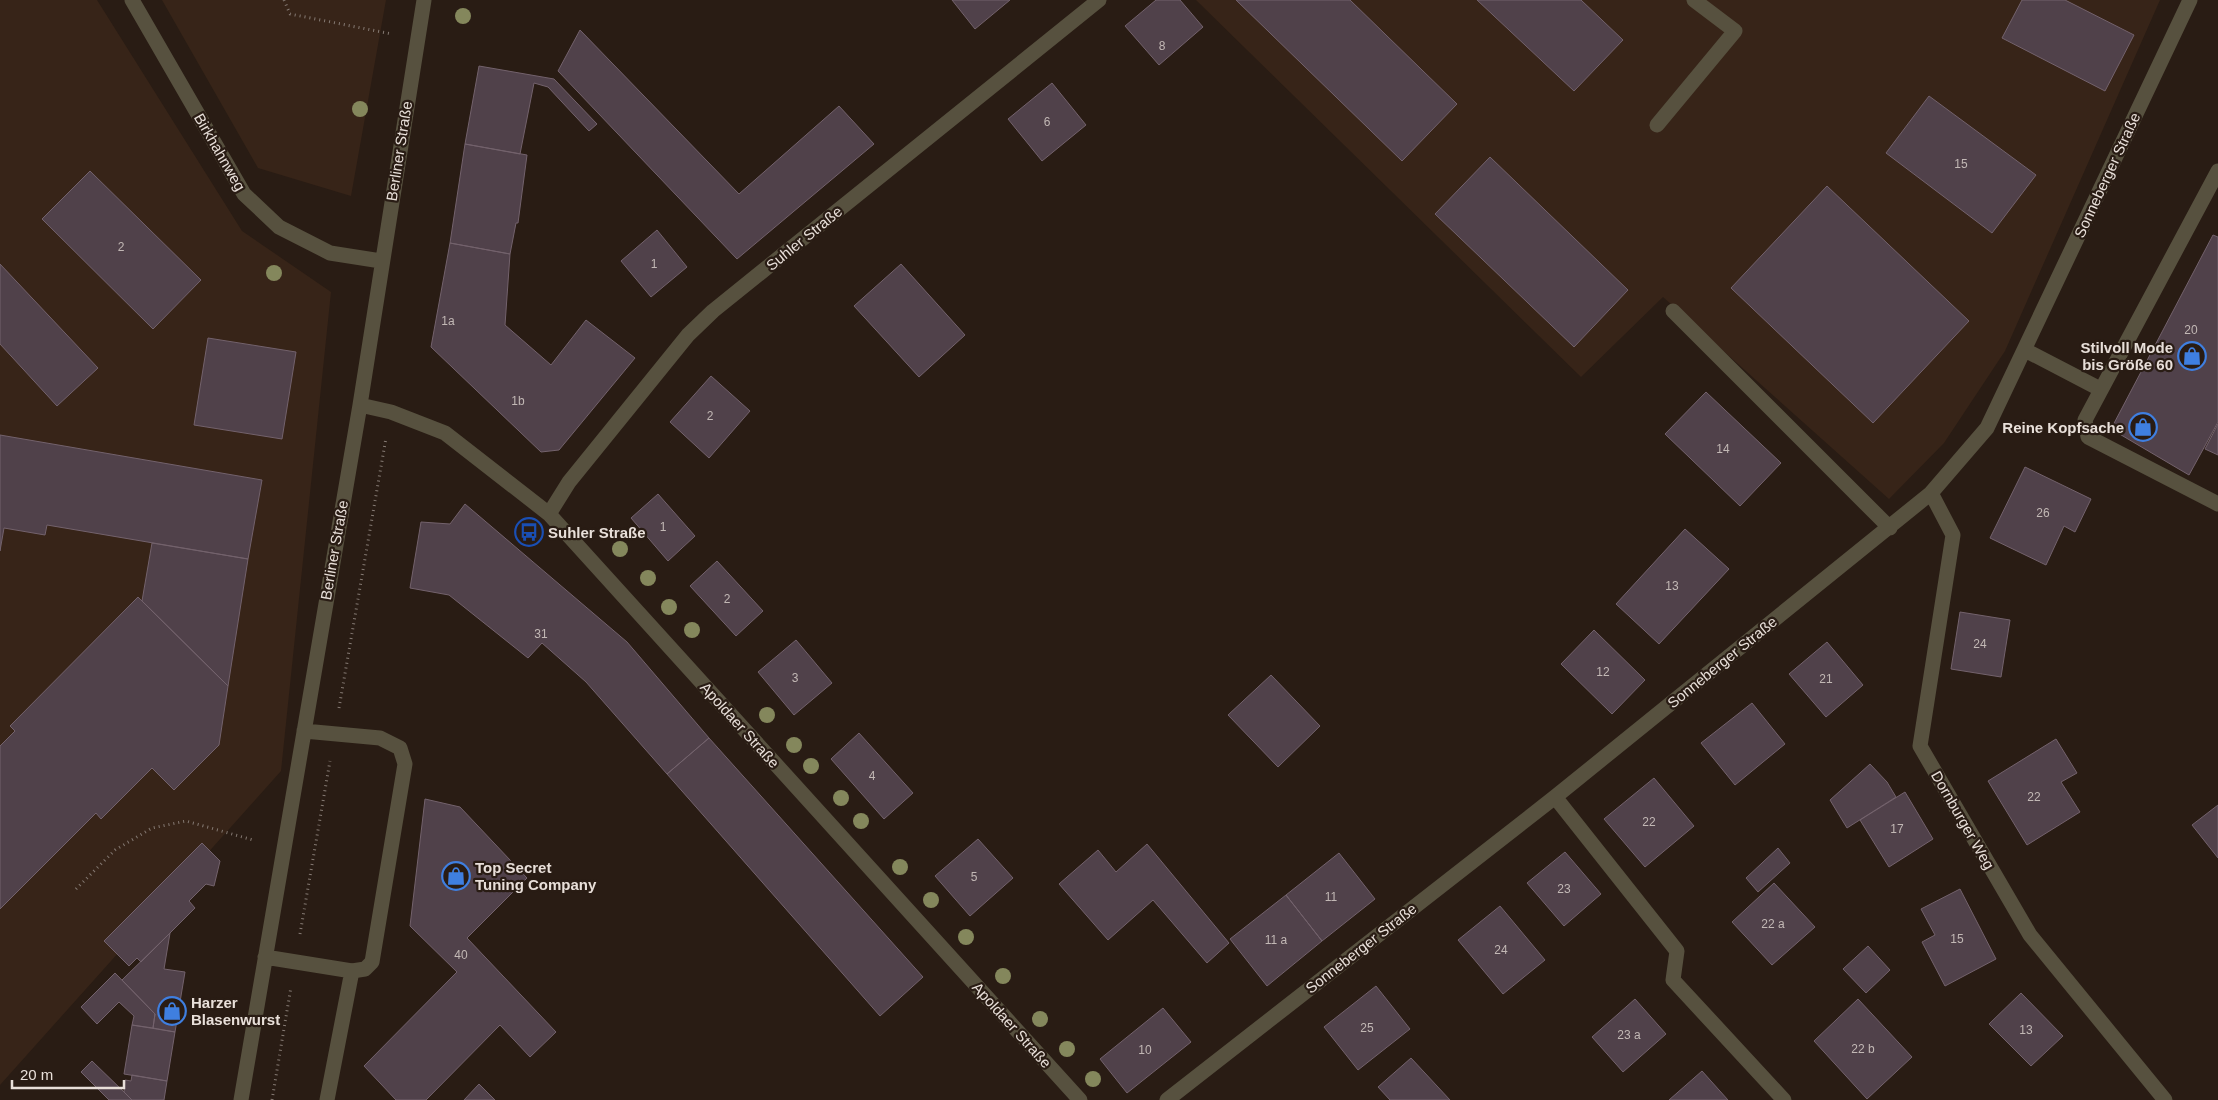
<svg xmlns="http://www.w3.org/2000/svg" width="2218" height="1100" font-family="Arial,sans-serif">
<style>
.built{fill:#372418}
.building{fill:#50414a;stroke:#73626c}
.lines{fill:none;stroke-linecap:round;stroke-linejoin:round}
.path{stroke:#857a73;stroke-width:3;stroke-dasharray:1 4;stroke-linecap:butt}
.minor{stroke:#57513f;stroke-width:15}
.tree{fill:#84875c}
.labels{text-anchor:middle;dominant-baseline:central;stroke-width:4.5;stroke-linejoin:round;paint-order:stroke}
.number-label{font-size:12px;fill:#c2b8b5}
.street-label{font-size:15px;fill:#e8dfd9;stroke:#291c14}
.poi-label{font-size:15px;font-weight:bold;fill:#e8dfd9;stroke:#291c14;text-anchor:start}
</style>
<rect width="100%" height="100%" fill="#291c14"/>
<!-- built -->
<path class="built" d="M0,0H97L242,231L331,292L281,771L0,1085Z
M162,0H386L351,196L258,168Z
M1196,0H2160L2005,351L1944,443L1889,499L1663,297L1581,377Z"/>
<!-- building -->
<path class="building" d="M952,0H1010L975,29Z
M1156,0H1180L1203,27L1159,65L1125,26Z
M1236,0H1350L1457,104L1402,161Z
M1477,0H1581L1623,40L1574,91Z
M2022,0H2065L2134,35L2105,91L2002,38Z
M580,30L739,194L839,106L874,144L737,259L558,71Z
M479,66L554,79L597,124L589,131L548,87L534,83L520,154L465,144Z
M1052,83L1086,125L1042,161L1008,119Z
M1929,96L2036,175L1992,233L1886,153Z
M465,144L527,155L518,223H516L510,254L450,243Z
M1490,157L1628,290L1574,347L1435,214Z
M90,171L201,280L153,329L42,219Z
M1827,186L1969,321L1873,423L1731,288Z
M657,230L687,267L651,297L621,261Z
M2213,235L2218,237V422L2189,475L2111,429Z
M450,243L510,254L505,325L551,365L586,320L635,358L559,450L541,452L431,347Z
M0,264L98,368L57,406L0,344Z
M901,264L965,335L919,377L854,306Z
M208,338L296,352L282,439L194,425Z
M711,376L750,411L709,458L670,422Z
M1706,392L1781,463L1740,506L1665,434Z
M2218,424V455L2205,449Z
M0,435L262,480L248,559L47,525L45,535L4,528L0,551Z
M2025,467L2091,499L2075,532L2064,526L2046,565L1990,538Z
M658,494L695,536L668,561L631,518Z
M465,504L627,642L709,738L667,774L586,682L542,643L528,658L449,595L410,588L421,522L450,524Z
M1685,529L1729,569L1659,644L1616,604Z
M152,543L248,559L228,686L142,601Z
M717,561L763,611L736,636L690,586Z
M138,597L228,686L219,745L174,790L152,768L101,819L96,813L0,909V746L15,731L10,726Z
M1960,612L2010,620L2001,677L1951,669Z
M1594,630L1645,680L1612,714L1561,664Z
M796,640L832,683L794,715L758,672Z
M1827,642L1863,685L1826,717L1789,674Z
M1271,675L1320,726L1278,767L1228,715Z
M1752,703L1785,744L1735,785L1701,743Z
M859,733L913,793L884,819L831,759Z
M709,738L923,977L880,1016L667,774Z
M2056,739L2077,773L2061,782L2080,812L2027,845L1988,781Z
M1870,764L1887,782L1896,797L1847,828L1830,800Z
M1654,778L1694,826L1645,867L1604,819Z
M1905,792L1933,839L1889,867L1860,820Z
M425,799L460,807L527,878L467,938L556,1032L530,1057L500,1025L426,1100H396L364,1066L457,972L410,926Z
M2218,805V858L2192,825Z
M978,839L1013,878L970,916L935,876Z
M202,843L220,861L214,886L206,884L189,901L195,908L141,962L137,958L129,966L104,941Z
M1147,844L1229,943L1207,963L1153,900L1108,940L1059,884L1098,850L1116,872Z
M1778,848L1790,863L1758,892L1746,878Z
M1565,852L1601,894L1564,926L1527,883Z
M1339,853L1375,899L1322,941L1286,895Z
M1774,883L1815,927L1772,965L1732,922Z
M1960,889L1996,959L1945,986L1922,942L1935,935L1921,909Z
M1286,895L1322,941L1267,986L1230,939Z
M1500,906L1545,960L1503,994L1458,940Z
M170,933L164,969L185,972L175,1032L153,1028L155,1014L122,980Z
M1868,946L1890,970L1866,993L1843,969Z
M115,973L155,1014L153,1028L132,1025L134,1016L119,1002L97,1024L81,1007Z
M1376,986L1410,1029L1358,1070L1324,1027Z
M2021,993L2063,1036L2031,1066L1989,1024Z
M1635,999L1666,1034L1623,1072L1592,1037Z
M1858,999L1912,1057L1867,1099L1814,1041Z
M1163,1008L1191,1042L1127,1093L1100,1059Z
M132,1025L175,1032L167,1081L124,1074Z
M1411,1058L1450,1100H1390L1378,1087Z
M92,1061L124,1092L132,1100H109L81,1072Z
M1702,1071L1728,1100H1669Z
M132,1075L167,1081L164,1100H132L124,1092L125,1080L131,1081Z
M479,1084L495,1100H464Z"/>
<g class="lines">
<!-- path -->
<path class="path" d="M284,0L290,14L392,34
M339,708L386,438
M76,889L115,850L152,828L186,821L253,840
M300,934L330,761
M272,1100L291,987"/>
<!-- minor -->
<path class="minor" d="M132,0L244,194L279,227L330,253L381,261
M1657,125L1735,31L1694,0
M2218,171L2085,420L2088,437L2218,504
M1673,311L1890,528
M2025,350L2100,389
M360,405L391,412L445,433L549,514L1080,1100
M1931,493L1953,535L1920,746L2030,935L2165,1100
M549,514L569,482L688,335L713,311L1099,0
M1555,797L1677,951L1673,980L1784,1100
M265,957L352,971L365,969L372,962L405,764L400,748L380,738L304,731
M241,1100L360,405L424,0
M327,1100L352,971
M1167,1100L1555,797L1931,493L1987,428L2190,0"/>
</g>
<!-- trees -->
<g class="tree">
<circle cx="463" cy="16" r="8"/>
<circle cx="360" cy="109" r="8"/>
<circle cx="274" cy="273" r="8"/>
<circle cx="620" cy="549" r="8"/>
<circle cx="648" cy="578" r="8"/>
<circle cx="669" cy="607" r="8"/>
<circle cx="692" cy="630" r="8"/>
<circle cx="767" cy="715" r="8"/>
<circle cx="794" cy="745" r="8"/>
<circle cx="811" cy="766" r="8"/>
<circle cx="841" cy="798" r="8"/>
<circle cx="861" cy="821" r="8"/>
<circle cx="900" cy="867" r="8"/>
<circle cx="931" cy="900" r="8"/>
<circle cx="966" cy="937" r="8"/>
<circle cx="1003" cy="976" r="8"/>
<circle cx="1040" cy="1019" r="8"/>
<circle cx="1067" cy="1049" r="8"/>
<circle cx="1093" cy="1079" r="8"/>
</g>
<!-- icons -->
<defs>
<symbol id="shop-ring" viewBox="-11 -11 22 22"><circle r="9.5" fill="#291c14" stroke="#3f7fe0" stroke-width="1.5"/><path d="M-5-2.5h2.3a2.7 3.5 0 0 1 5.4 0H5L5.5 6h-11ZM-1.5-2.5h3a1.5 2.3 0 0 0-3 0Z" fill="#3f7fe0"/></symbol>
<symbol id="bus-ring" viewBox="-11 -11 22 22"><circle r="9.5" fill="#291c14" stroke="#1a4fb4" stroke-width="1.5"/><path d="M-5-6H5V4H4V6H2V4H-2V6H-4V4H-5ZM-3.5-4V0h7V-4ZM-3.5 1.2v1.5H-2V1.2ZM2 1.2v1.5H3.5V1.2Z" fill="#1a4fb4"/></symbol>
</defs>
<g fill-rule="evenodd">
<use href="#shop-ring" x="2176" y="340" width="32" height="32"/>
<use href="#shop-ring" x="2127" y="411" width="32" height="32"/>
<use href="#bus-ring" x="513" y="516" width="32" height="32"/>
<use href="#shop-ring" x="440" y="860" width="32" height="32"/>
<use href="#shop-ring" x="156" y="995" width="32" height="32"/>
</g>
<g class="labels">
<!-- number labels -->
<g class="number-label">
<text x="1162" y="46">8</text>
<text x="1047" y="122">6</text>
<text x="1961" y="164">15</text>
<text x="121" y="247">2</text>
<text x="654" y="264">1</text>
<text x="448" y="321">1a</text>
<text x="2191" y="330">20</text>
<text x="518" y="401">1b</text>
<text x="710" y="416">2</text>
<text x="1723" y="449">14</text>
<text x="2043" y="513">26</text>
<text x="663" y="527">1</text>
<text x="1672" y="586">13</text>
<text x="727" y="599">2</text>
<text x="541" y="634">31</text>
<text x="1980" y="644">24</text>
<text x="1603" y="672">12</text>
<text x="795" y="678">3</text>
<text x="1826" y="679">21</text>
<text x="872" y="776">4</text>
<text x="2034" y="797">22</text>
<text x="1649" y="822">22</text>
<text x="1897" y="829">17</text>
<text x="974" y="877">5</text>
<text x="1564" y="889">23</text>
<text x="1331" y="897">11</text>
<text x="1773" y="924">22 a</text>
<text x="1957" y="939">15</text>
<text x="1276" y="940">11 a</text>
<text x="1501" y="950">24</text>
<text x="461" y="955">40</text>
<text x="1367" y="1028">25</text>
<text x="2026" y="1030">13</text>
<text x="1629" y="1035">23 a</text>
<text x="1863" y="1049">22 b</text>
<text x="1145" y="1050">10</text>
</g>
<!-- street labels -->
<g class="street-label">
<text transform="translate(399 151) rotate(-81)">Berliner Straße</text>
<text transform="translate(220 152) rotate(60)">Birkhahnweg</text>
<text transform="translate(2107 175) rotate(-65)">Sonneberger Straße</text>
<text transform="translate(804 238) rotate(-39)">Suhler Straße</text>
<text transform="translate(334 550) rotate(-80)">Berliner Straße</text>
<text transform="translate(1722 662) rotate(-39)">Sonneberger Straße</text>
<text transform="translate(740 725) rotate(48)">Apoldaer Straße</text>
<text transform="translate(1963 820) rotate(60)">Dornburger Weg</text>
<text transform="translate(1361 948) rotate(-38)">Sonneberger Straße</text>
<text transform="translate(1012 1025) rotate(48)">Apoldaer Straße</text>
</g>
<!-- poi labels -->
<g class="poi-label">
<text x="2173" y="347" text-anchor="end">Stilvoll Mode<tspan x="2173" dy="17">bis Größe 60</tspan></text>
<text x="2124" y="427" text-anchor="end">Reine Kopfsache</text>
<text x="548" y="532">Suhler Straße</text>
<text x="475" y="867">Top Secret<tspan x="475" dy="17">Tuning Company</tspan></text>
<text x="191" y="1002">Harzer<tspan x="191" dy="17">Blasenwurst</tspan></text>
</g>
</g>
<!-- scale -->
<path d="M12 1080v8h112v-8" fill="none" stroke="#e8dfd9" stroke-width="2.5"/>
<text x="20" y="1080" font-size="15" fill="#e8dfd9" stroke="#291c14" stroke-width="4" paint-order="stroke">20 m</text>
</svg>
